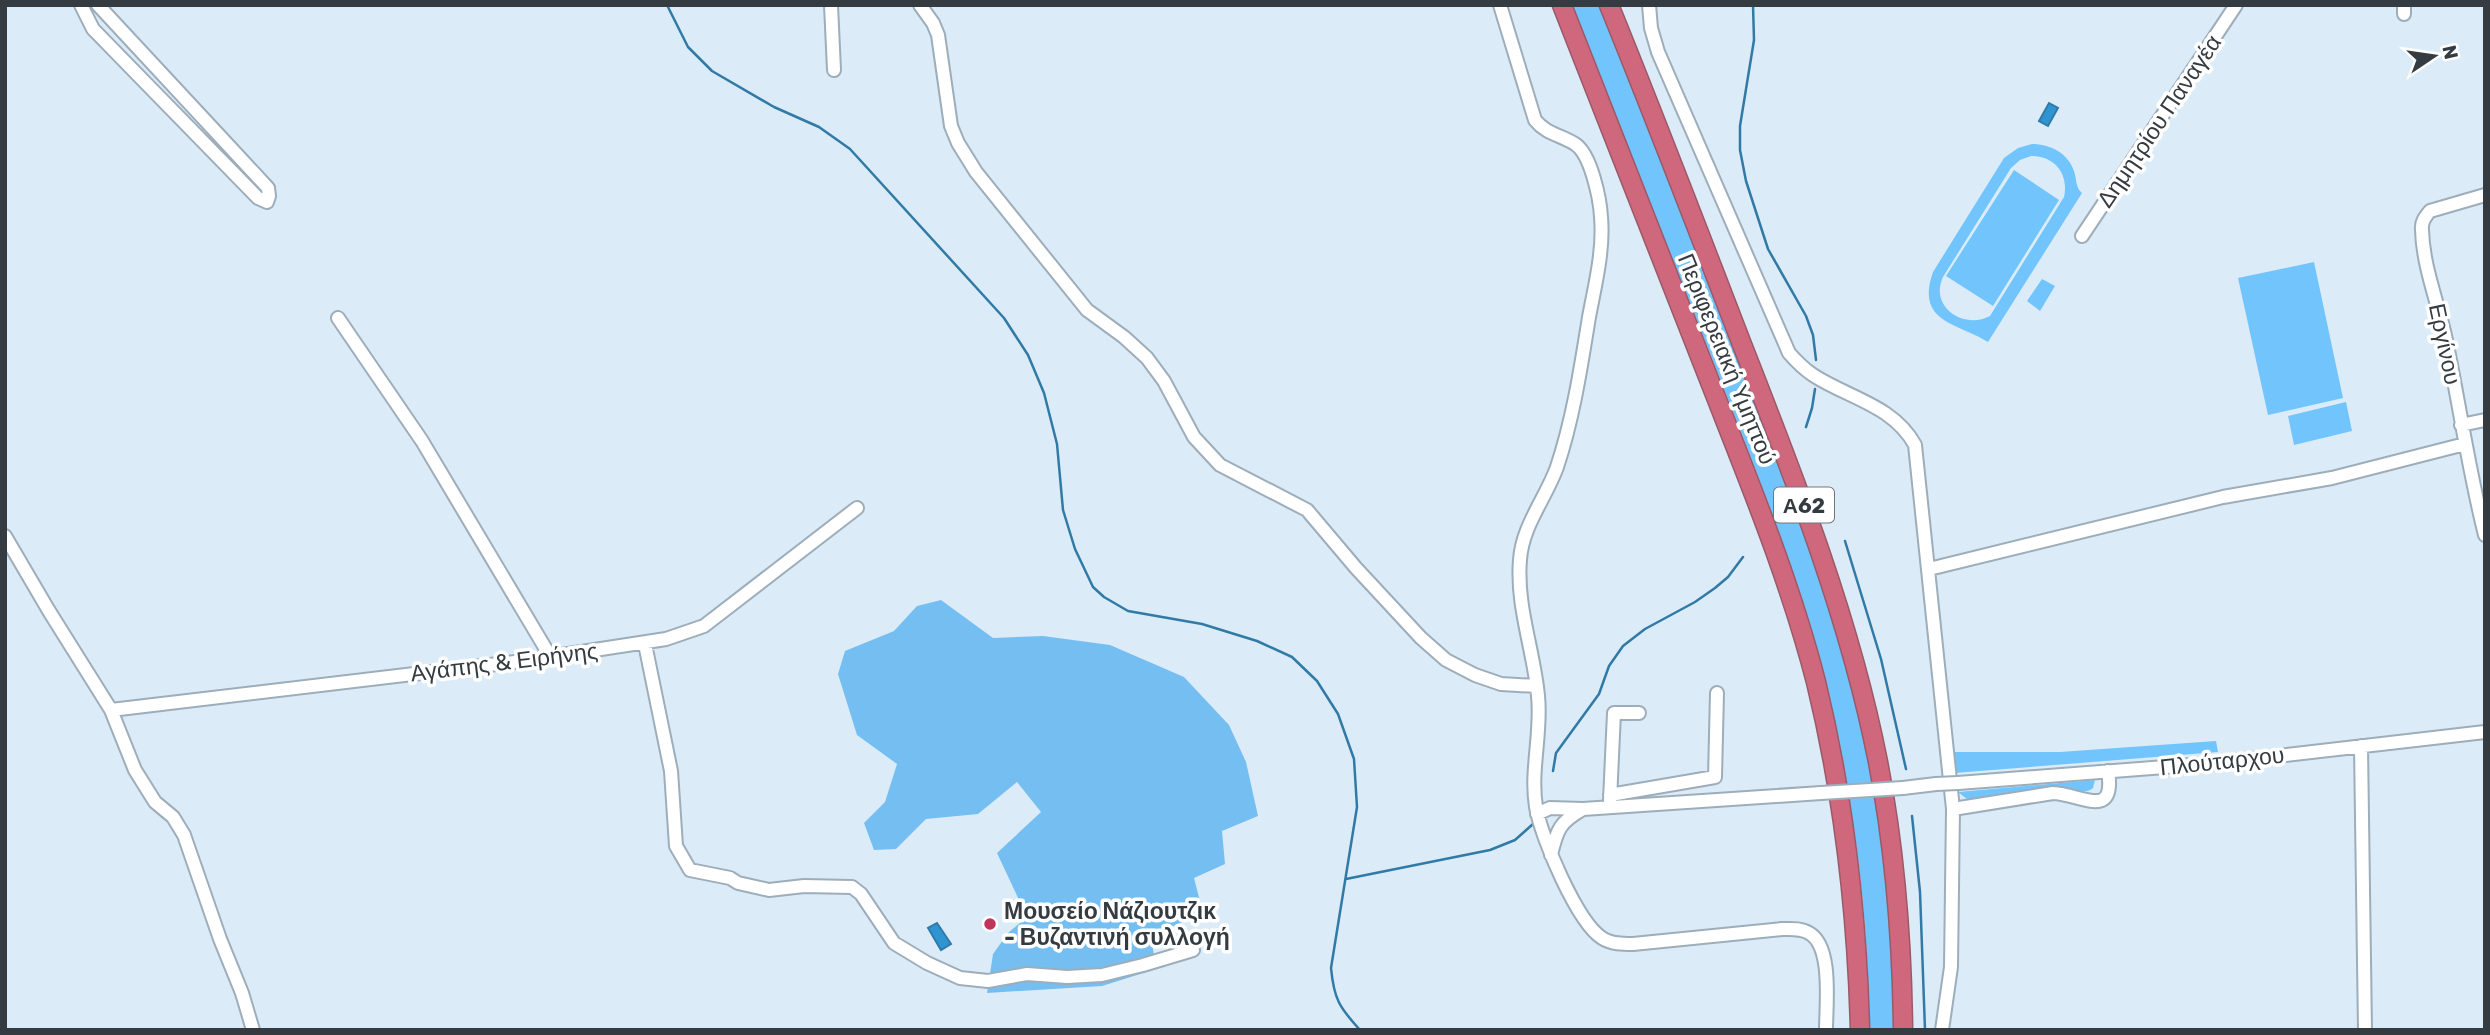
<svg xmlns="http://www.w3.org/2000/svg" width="2490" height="1035" font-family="Rubik,sans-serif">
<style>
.green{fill:#72c4fc;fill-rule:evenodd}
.forest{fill:#75bef1}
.water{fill:#2f95d2;stroke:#317aa6;stroke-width:2}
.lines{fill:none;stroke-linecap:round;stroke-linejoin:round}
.stream{stroke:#317aa6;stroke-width:2.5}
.minor-casing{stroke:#9dadb9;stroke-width:16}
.highway-casing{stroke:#9a5968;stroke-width:21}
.minor{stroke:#fff;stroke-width:12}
.highway{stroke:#d0687d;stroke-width:18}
.minor-bridge-casing{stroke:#9dadb9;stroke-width:16;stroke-linecap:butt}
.minor-bridge{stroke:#fff;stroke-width:12}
.poi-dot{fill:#c3345d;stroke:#fff;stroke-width:2.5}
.labels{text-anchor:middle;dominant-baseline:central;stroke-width:7;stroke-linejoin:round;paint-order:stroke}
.shield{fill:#fff;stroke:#72767a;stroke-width:2}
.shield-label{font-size:21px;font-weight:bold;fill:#353c41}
.street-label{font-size:23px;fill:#353c41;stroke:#fff}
.poi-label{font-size:23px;font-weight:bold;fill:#353c41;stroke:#fff;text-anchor:start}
</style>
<rect width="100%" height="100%" fill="#dbecf8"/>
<!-- green -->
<path class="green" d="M1571,5H1599L1780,457L1841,637L1870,758L1889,884L1897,1030H1869C1869,879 1843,728 1796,584C1770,503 1738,425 1707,346C1662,233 1616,119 1571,5Z
M2032,144C2050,144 2068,153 2074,171C2077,179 2075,187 2082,193L1988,342C1958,323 1915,323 1933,272L2004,158L2018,148ZM2031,156C2055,156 2069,174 2064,197L1990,316C1964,330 1929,307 1943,277L2011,168L2020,160Z
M2014,170L2059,200L1993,306L1946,276Z
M2314,262L2343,398L2268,415L2238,278Z
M2042,279L2055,286L2040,311L2027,301Z
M2346,402L2352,431L2294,445L2288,416Z
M2216,741L2218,752L1954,773L1951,752H2060Z
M2095,780L2093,788C2083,796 2073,788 2061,788C2032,789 2004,795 1976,800L1967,799L1958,792Z"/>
<!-- forest -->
<path class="forest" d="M941,600L993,638L1043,636L1110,645L1184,677L1229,725L1246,762L1258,816L1222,831L1225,864L1194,878L1203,913L1151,936L1156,969L1102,986L987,993L993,954L1008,933L1027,917L997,853L1041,812L1017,782L978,814L926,819L896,849L874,850L864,823L885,802L897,764L857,735L838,674L845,651L894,631L917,606Z"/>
<!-- water -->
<path class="water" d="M2049,103L2058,108L2048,126L2039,121Z
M937,923L951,944L941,950L928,928Z"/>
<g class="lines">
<!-- stream -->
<path class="stream" d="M667,5L688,47L712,71L774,107L819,127L850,149L1004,318L1028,355L1044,393L1057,444L1063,510L1075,549L1093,587L1104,597L1128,611L1202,624L1257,641L1292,657L1317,681L1338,714L1354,759L1357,807L1331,968C1334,999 1339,1007 1360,1030
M1753,5L1754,40L1740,126V150L1746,181L1768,249L1806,316L1813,335L1816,360
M1806,427L1812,408L1815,389
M1845,541L1881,659L1906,769
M1553,771L1556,753L1599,694L1609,666L1623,646L1645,629L1695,602L1715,588L1728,577L1743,557
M1912,816L1920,892L1925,1030
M1346,879L1490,850L1515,840L1533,824"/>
<defs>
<path id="minor" d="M81,5L93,29L258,198L267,202L269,196L268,188L98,5
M831,5L834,70
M920,5L933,23L938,35L951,126L958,143L976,172L1087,310L1124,337L1147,358L1164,381L1194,437L1220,465L1307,510L1356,568L1421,638L1446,660L1475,675L1501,684L1537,686
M1500,5L1535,120C1546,134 1561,135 1575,144C1591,154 1600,199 1601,217C1604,250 1595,285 1589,317C1581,367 1573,419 1557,467C1546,498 1522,526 1520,560C1516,606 1534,651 1538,696C1542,733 1530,770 1536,807C1541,837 1577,922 1602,938C1611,944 1623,944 1633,944L1782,929C1791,929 1801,928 1809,933C1833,946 1826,1005 1826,1030
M1649,5L1651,28L1658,52L1789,353C1796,361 1804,369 1813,375C1848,398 1893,405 1915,445L1953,809L1951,967L1942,1030
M2404,5V14
M2485,195L2430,211C2425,217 2421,222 2422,230C2423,269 2440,307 2447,345C2460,408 2469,472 2485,535
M2082,236L2236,5
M338,318L422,441L550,656
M2461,425L2485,420
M5,536L49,611L111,710L135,770L155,802L173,817L184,835L220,939L242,993L253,1030
M1929,569L2223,497L2332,478L2465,444
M645,644L671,771L676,846L690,870L730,878L738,883L769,890L804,886L852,887L861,894L894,943L927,963L960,978L988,981L1027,974L1067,977L1102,975L1143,965L1193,950
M111,710L523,661L666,639L704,626L857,508
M2361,746L2365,1030
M1958,783L2217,763L2485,732
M1903,788L1936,784
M1610,795L1715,777L1717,693
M1610,800L1614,713H1639
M1953,809L2053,793C2081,794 2116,821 2108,771
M1537,814L1550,808L1583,809L1821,793
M1551,855C1557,829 1560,822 1583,809"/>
<path id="highway" d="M1562,5C1611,133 1662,260 1712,387C1750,484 1790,581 1816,682C1844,797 1857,912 1860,1030
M1609,5C1655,118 1699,233 1743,347C1796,482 1850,619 1878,762C1895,850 1902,940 1903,1030"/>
</defs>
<!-- minor casing -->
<use href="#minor" class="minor-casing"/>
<!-- highway casing -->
<use href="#highway" class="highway-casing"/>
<!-- minor -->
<use href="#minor" class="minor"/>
<!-- highway -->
<use href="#highway" class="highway"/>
<defs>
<path id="minor-bridge" d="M1936,784L1958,783
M1821,793L1903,788"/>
</defs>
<!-- minor-bridge casing -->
<use href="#minor-bridge" class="minor-bridge-casing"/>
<!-- minor-bridge -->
<use href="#minor-bridge" class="minor-bridge"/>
</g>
<!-- markers -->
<circle class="poi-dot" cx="990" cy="924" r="7"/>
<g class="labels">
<!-- shield labels -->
<rect class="shield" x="1774" y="487.5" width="60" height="35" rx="5"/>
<g class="shield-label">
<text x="1804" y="505">Α62</text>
</g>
<!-- street labels -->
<g class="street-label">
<text transform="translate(2159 121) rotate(-56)">Δημητρίου Παναγέα</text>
<text transform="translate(2445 344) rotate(78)">Εργίνου</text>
<text transform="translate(1727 359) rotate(68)">Περιφερειακή Υμηττού</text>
<text transform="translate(504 662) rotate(-7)">Αγάπης &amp; Ειρήνης</text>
<text transform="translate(2222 761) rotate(-6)">Πλούταρχου</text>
</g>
<!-- poi labels -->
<g class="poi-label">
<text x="1004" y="911">Μουσείο Νάζιουτζικ<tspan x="1004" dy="26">- Βυζαντινή συλλογή</tspan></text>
</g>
</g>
<!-- border -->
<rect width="2490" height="1035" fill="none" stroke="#353c41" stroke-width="14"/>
<!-- north arrow -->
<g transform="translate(2434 56) rotate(77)" stroke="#ffffff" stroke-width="5" paint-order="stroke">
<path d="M0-5L12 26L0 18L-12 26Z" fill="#353c41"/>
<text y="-10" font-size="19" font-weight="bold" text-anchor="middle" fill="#353c41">N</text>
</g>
</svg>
